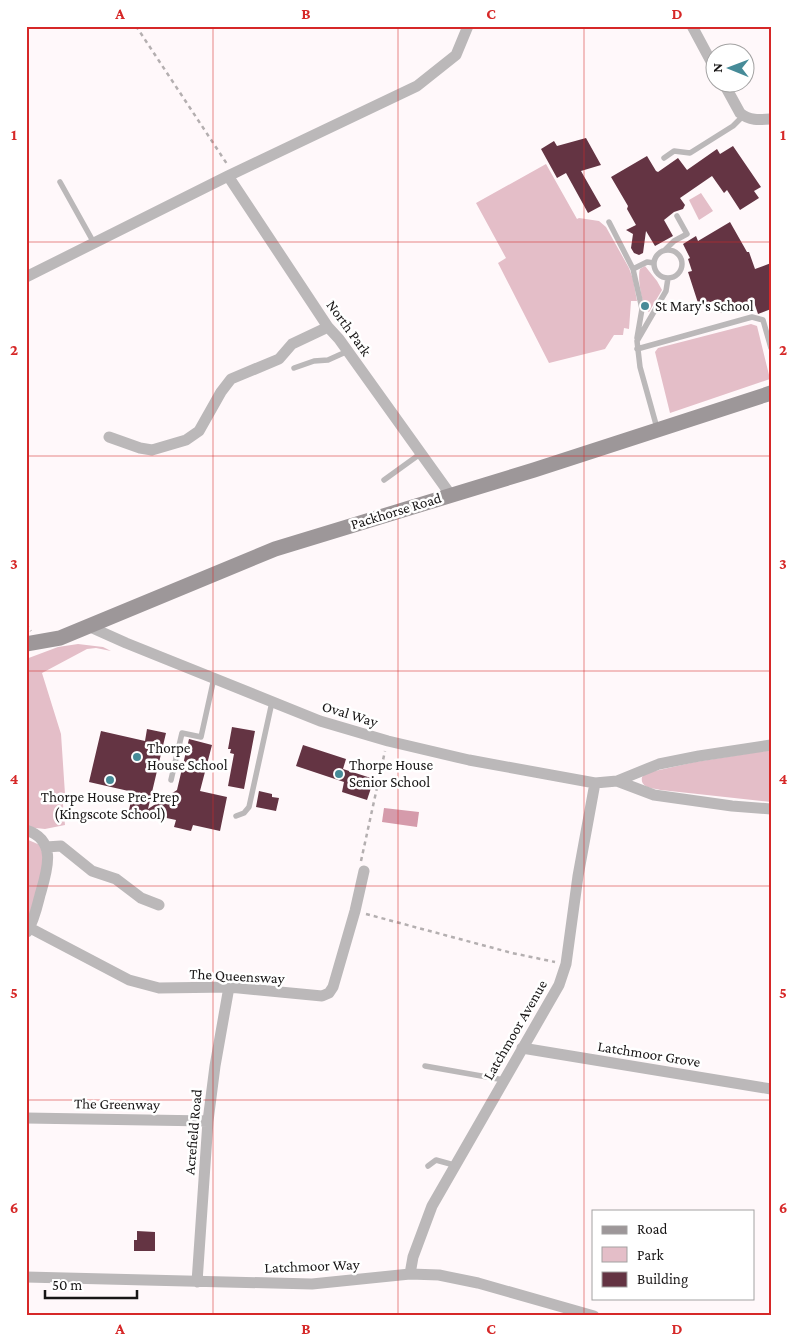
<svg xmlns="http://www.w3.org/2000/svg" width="797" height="1342" font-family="'Crimson Pro',serif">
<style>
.green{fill:#e4bec8}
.water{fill:#d59bab}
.building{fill:#643443}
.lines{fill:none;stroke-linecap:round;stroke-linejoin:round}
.path{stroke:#b4afb0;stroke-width:2.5;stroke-dasharray:4 4;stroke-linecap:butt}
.service{stroke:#bbb8b9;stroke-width:5.5}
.minor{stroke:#bbb8b9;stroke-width:11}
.secondary{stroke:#9d9799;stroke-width:15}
.grid{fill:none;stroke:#d62828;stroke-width:1;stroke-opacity:0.55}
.poi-dot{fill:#468b98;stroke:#fff;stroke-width:2}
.labels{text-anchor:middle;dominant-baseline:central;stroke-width:5;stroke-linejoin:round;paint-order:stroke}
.poi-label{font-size:15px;fill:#181616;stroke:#fff;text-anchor:start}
.street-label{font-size:15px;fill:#181616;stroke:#fff}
.neatline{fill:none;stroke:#d62828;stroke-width:2}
.grid-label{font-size:16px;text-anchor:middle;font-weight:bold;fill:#d62828}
</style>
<rect width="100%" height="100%" fill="#fff8fa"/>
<!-- green -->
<path class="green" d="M546,164L577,219L579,218L599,221L606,227L629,268L633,279L637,301H631L629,329L624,328L623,335H614L605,349L549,363L498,263L506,258L476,203Z
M701,193L713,211L699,220L689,200Z
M645,266L657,281L662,290L649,312C642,308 637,277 640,269Z
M751,324L757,326L770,379L670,413L655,352L658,348Z
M78,644L103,647L111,651L96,648L87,649L42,673L61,734L65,794L62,795L65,825L45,829L26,827V659L58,647Z
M771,750V802L661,790C652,788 640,788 642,777L646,773L695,762Z
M26,839L40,845L45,863L42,882L26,923Z"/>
<!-- water -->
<path class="water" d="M384,808L419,812L417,827L382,822Z"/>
<!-- building -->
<path class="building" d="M586,138L601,165L581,171L601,206L588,213L566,173L557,178L541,149L554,141L557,146Z
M733,146L761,187L754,191L759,198L740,210L727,190L724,193L712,176L680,198L685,205L683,209L674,212L664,220L673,236L655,246L646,231L643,253L639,255L634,253L631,248L633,234L626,230L636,225L627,209L628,206L611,177L647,156L656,171L658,172L678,158L687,170L717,149L720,154Z
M730,222L747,252H749L755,269L771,263V309L758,314L754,302L721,313L716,300L699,306L688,272L692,271L688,259L690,258L683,244L696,236L698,241Z
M232,727L255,731L244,789L228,786L234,754L230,753L231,749H228Z
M147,729L166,733L148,809L177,790L189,739L212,745L200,791L227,797L220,831L193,825L191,831L174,827L176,820L129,810L133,792L89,782L101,731L145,741Z
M303,745L346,759L343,769L374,779L367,800L342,792L344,782L296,766Z
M259,791L272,794V797L279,798L276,811L256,807Z
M137,1231L155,1232V1251H134V1240H137Z"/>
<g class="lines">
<!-- path -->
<path class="path" d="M136,26L227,164
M26,624L31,631
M361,861L385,751
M366,914L512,953L555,962"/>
<!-- service -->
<path class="service" d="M664,158L674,151L690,153L733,126L743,116
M60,182L94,243
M609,222L633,269L647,262L654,263
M665,250L674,241L687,234L677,216
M654 264a14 14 0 1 1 28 0a14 14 0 1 1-28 0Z
M633,269L642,309L637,338
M637,349L752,317L763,320L771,348
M294,368L314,361L328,360L348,351
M657,428L640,367L637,341L666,291L668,278
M384,480L420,454
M171,780L182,733L201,737L214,678
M236,816L244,813L249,807L272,702
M425,1066L504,1080
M428,1166L436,1160L454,1165"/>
<!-- minor -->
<path class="minor" d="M692,26L714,67
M723,82L740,113C750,121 759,120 771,119
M228,176L328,327L339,339L450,494
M26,277L228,176L417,86L456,55L468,26
M109,437L140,448L152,450L186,440L199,431L221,392L231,379L279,359L292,344L328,327
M88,626L126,643L320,721L388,741L469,760L595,783L617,781L659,764L699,756L771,745
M617,781L654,795L732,806L771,809
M26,830C58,840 47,871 40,895C37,907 34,921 27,932
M46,847L61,846L92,871L116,879L141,898L159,905
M30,928L129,980L159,988L229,987L322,996L329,993L333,987L355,911L364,871
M522,1048L771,1089
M26,1118L208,1121
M410,1274L413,1257L432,1206L559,985L566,964L578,876L595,783
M26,1277L312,1284L410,1274L439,1275L478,1283L594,1316
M197,1282L208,1121L215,1066L229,987"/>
<!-- secondary -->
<path class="secondary" d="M26,644L60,638L275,549L534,470L771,393"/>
</g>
<!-- grid -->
<path class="grid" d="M213,26V1316M398,26V1316M584,26V1316M26,242H771M26,456H771M26,671H771M26,886H771M26,1100H771"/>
<!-- markers -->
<g class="poi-dot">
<circle cx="645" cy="306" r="5"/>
<circle cx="137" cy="757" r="5"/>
<circle cx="339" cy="774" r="5"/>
<circle cx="110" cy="780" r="5"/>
</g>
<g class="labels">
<!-- poi labels -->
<g class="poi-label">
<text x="655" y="306">St Mary's School</text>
<text x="147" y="748">Thorpe<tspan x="147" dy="17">House School</tspan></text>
<text x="349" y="765">Thorpe House<tspan x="349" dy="17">Senior School</tspan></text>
<text x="110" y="797" text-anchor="middle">Thorpe House Pre-Prep<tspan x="110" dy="17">(Kingscote School)</tspan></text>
</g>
<!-- street labels -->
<g class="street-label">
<text transform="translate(349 328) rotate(54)">North Park</text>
<text transform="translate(396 511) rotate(-17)">Packhorse Road</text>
<text transform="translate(350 714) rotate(17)">Oval Way</text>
<text transform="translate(237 976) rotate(3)">The Queensway</text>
<text transform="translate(515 1030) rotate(-60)">Latchmoor Avenue</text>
<text transform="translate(649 1054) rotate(9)">Latchmoor Grove</text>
<text transform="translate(117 1104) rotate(1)">The Greenway</text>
<text transform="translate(193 1132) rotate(-85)">Acrefield Road</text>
<text transform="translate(312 1266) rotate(-2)">Latchmoor Way</text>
</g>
</g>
<!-- border -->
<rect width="797" height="1342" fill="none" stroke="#ffffff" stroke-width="55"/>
<!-- legend -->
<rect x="592" y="1210" width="162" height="90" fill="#ffffff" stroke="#a3a2a2"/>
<rect x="602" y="1226" width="25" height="8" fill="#9d9799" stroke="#a3a2a2"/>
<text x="637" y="1234" font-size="15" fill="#181616">Road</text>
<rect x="602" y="1247" width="25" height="15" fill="#e4bec8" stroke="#a3a2a2"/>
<text x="637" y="1260" font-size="15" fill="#181616">Park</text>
<rect x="602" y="1272" width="25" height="15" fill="#643443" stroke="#a3a2a2"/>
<text x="637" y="1284" font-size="15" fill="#181616">Building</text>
<!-- north arrow -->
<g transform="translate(730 68) rotate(271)"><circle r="24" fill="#ffffff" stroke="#a3a2a2"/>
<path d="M0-4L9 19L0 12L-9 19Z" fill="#468b98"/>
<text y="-8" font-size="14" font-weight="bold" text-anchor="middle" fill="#181616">N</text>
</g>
<!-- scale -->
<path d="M45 1290v8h92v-8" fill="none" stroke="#181616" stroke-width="2.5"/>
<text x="52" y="1290" font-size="15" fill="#181616" stroke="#ffffff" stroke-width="4" paint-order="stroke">50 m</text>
<rect x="28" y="28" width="742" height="1286" class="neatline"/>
<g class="grid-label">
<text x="120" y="19">A</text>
<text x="306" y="19">B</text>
<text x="491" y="19">C</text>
<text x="677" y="19">D</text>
<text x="14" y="140">1</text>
<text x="783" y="140">1</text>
<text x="14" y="355">2</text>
<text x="783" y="355">2</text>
<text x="14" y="569">3</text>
<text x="783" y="569">3</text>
<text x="14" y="784">4</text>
<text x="783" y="784">4</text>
<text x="14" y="998">5</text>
<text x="783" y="998">5</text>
<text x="14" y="1213">6</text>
<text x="783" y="1213">6</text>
<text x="120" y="1334">A</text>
<text x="306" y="1334">B</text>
<text x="491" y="1334">C</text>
<text x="677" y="1334">D</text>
</g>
</svg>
